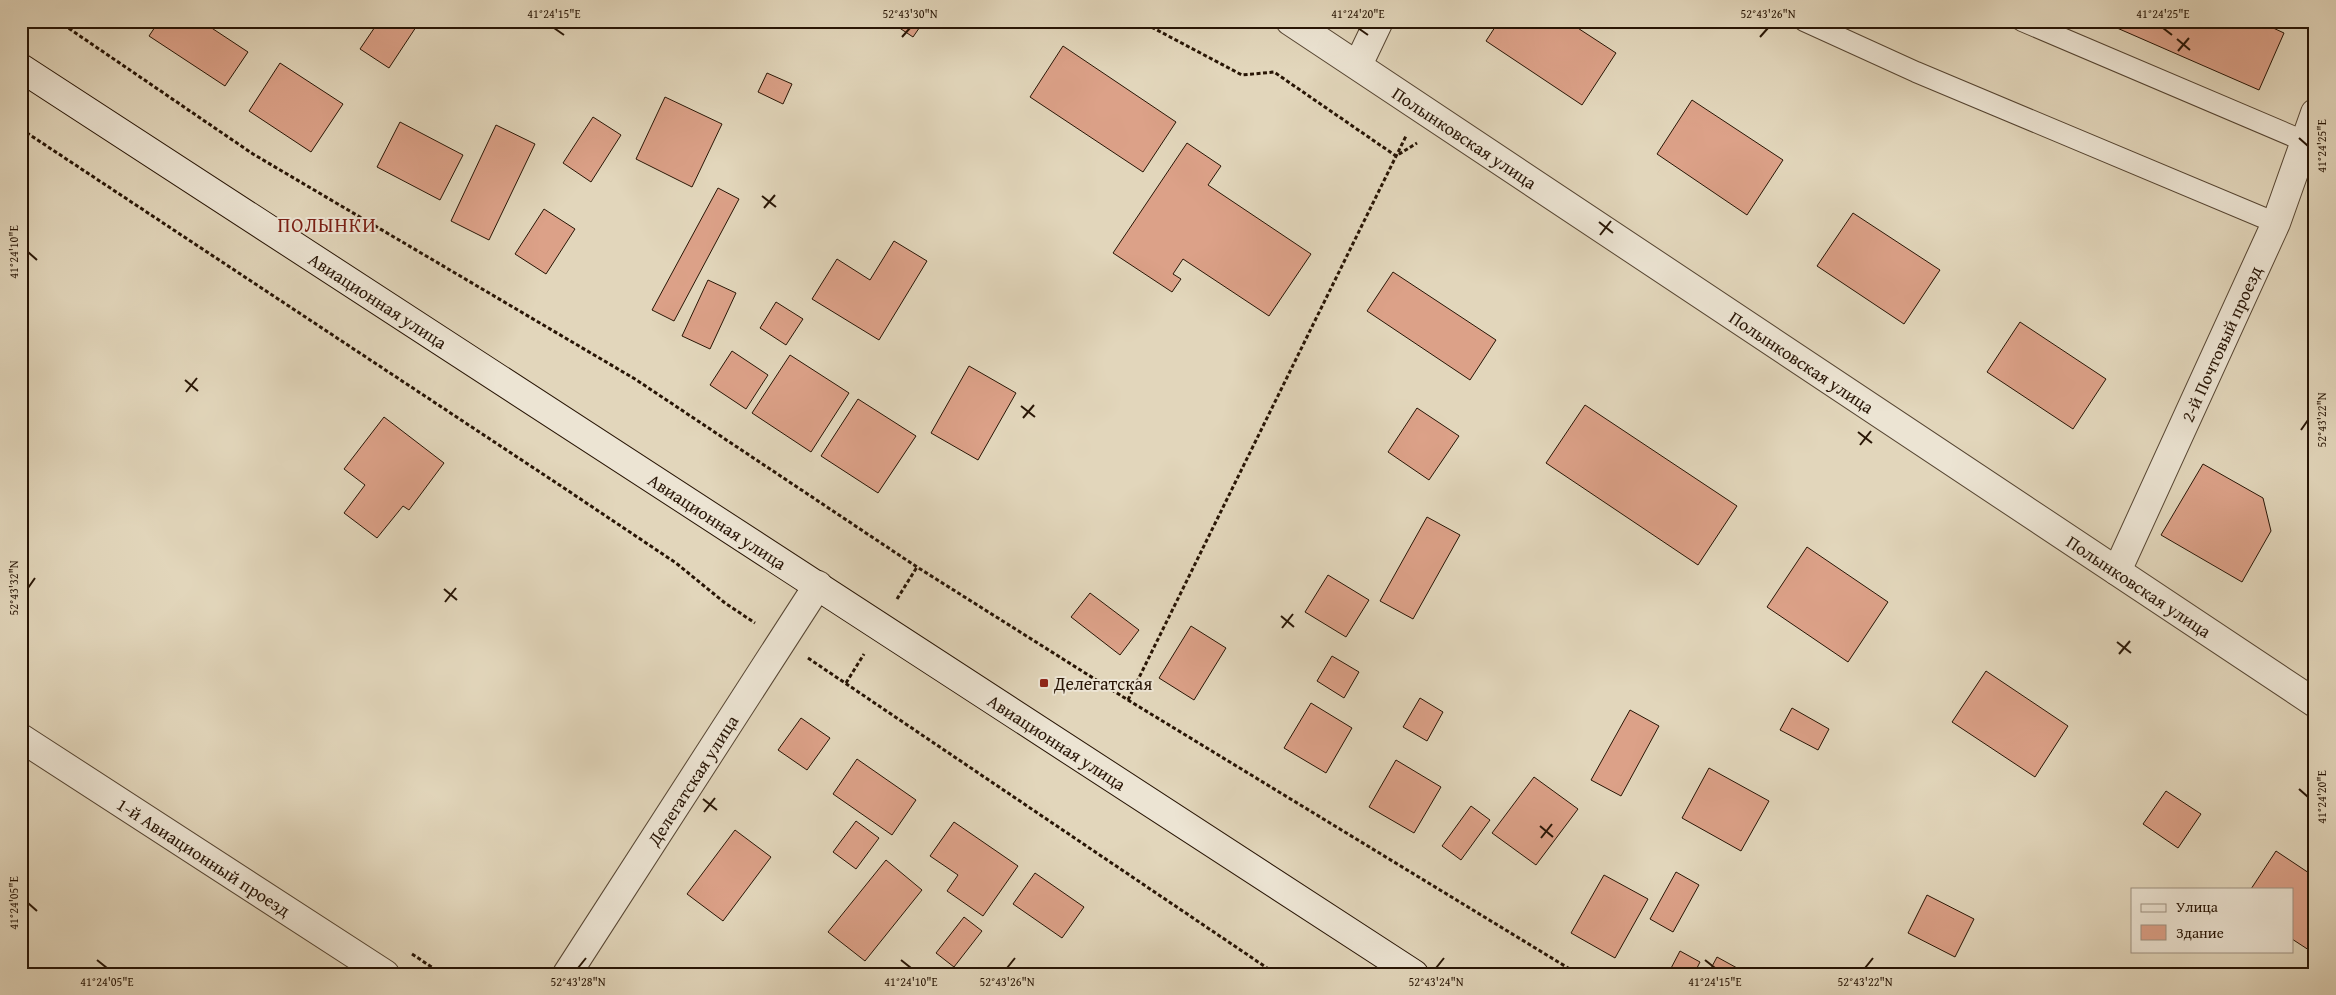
<svg xmlns="http://www.w3.org/2000/svg" width="2336" height="995" font-family="'Gentium Book Plus',serif">
<style>
.building{fill:#dca188;stroke:#281505}
.lines{fill:none;stroke-linecap:round;stroke-linejoin:round}
.service-casing{stroke:#564532;stroke-width:22}
.minor-casing{stroke:#564532;stroke-width:30}
.tertiary-casing{stroke:#564532;stroke-width:30}
.secondary-casing{stroke:#281505;stroke-width:30}
.path{stroke:#281505;stroke-width:3;stroke-dasharray:4 2.5;stroke-linecap:butt}
.service{stroke:#ece4d3;stroke-width:20}
.minor{stroke:#ece4d3;stroke-width:28}
.tertiary{stroke:#ece4d3;stroke-width:28}
.secondary{stroke:#ece4d3;stroke-width:28}
.ticks{fill:none;stroke:#281505;stroke-width:2}
.poi-dot{fill:#8f2418;stroke:#ece4d3;stroke-width:2}
.labels{text-anchor:middle;dominant-baseline:central;stroke-width:4;stroke-linejoin:round;paint-order:stroke}
.street-label{font-size:18px;fill:#281505;stroke:#ece4d3}
.poi-label{font-size:18px;fill:#281505;stroke:#ece4d3;text-anchor:start}
.quarter-label{font-size:20px;letter-spacing:1px;fill:#7a1f14;stroke:#ece4d3}
.neatline{fill:none;stroke:#281505;stroke-width:2}
.ticks-label{font-size:12px;text-anchor:middle;fill:#281505}
</style>
<rect width="100%" height="100%" fill="#e2d6bb"/>
<filter id="stains"><feTurbulence type="fractalNoise" baseFrequency=".004" numOctaves="4"/><feColorMatrix values="0 0 0 0 .2 0 0 0 0 .09 0 0 0 0 .02 0 0 0 .5 -.17"/></filter>
<radialGradient id="worn" r=".72"><stop offset=".6" stop-color="#630" stop-opacity="0"/><stop offset="1" stop-color="#630" stop-opacity=".3"/></radialGradient>
<!-- building -->
<path class="building" d="M159,21H201L248,52L225,86L149,36Z
M379,21H420L389,68L360,49Z
M889,21H924L913,37Z
M1499,21H1567L1616,53L1582,105L1486,41Z
M2101,21H2258L2284,33L2259,90Z
M1063,46L1176,122L1143,172L1030,97Z
M280,63L343,104L311,152L249,111Z
M767,73L792,84L783,104L758,92Z
M665,97L722,124L692,187L636,159Z
M1692,100L1783,160L1747,215L1657,154Z
M593,117L621,135L591,182L563,163Z
M400,122L463,155L440,200L377,167Z
M496,125L535,144L489,240L451,221Z
M1187,143L1221,166L1208,185L1311,254L1269,316L1183,259L1173,274L1181,279L1172,292L1113,253Z
M718,188L739,199L674,321L652,310Z
M544,209L575,229L546,274L515,254Z
M1853,213L1940,270L1904,324L1817,266Z
M894,241L927,261L879,340L812,299L837,259L870,280Z
M1393,272L1496,340L1470,380L1367,311Z
M708,280L736,293L710,349L682,336Z
M776,302L803,319L786,345L760,328Z
M2020,322L2106,379L2073,429L1987,372Z
M732,351L768,375L746,409L710,385Z
M790,355L849,393L811,452L752,413Z
M969,366L1016,393L978,460L931,433Z
M858,399L916,436L878,493L821,456Z
M1585,405L1737,506L1698,565L1546,463Z
M1417,408L1459,436L1429,480L1388,452Z
M384,417L444,463L409,510L403,506L377,538L344,513L365,485L344,469Z
M2203,464L2263,498L2271,531L2242,582L2161,535Z
M1427,517L1460,535L1413,619L1380,601Z
M1807,547L1888,602L1848,662L1767,607Z
M1328,575L1369,600L1346,637L1305,612Z
M1090,593L1139,630L1120,655L1071,617Z
M1191,626L1226,648L1194,700L1159,678Z
M1332,656L1359,672L1344,698L1317,681Z
M1986,671L2068,726L2035,777L1952,722Z
M1420,698L1443,712L1427,741L1403,727Z
M1311,703L1352,728L1326,773L1284,748Z
M1792,708L1829,729L1818,750L1780,730Z
M1630,710L1659,726L1621,796L1591,780Z
M801,718L830,738L807,770L778,750Z
M857,759L916,800L892,835L833,794Z
M1396,760L1441,787L1414,833L1369,807Z
M1709,768L1769,801L1741,851L1682,818Z
M1534,777L1578,809L1536,865L1492,833Z
M2166,791L2201,814L2178,848L2143,824Z
M1471,806L1490,820L1461,860L1442,846Z
M856,821L879,838L856,869L833,852Z
M954,822L1018,866L983,916L947,891L958,875L930,856Z
M735,830L771,857L723,921L687,894Z
M2276,851L2315,877V954L2292,939V889H2251Z
M886,860L922,890L865,961L828,932Z
M1676,872L1699,885L1673,932L1650,919Z
M1035,873L1084,907L1062,938L1013,904Z
M1604,875L1648,899L1615,958L1571,933Z
M1927,895L1974,919L1955,957L1908,933Z
M964,917L982,931L954,967L936,953Z
M1680,951L1700,962L1694,974H1668Z
M1717,957L1748,974H1708Z"/>
<g class="lines">
<defs>
<path id="service" d="M1804,21L1916,72L2276,223
M2022,21L2304,141"/>
<g id="minor">
<path d="M1358,65L1379,21"/>
<path id="s1" d="M2117,571L2276,223L2315,113"/>
<path id="s2" d="M21,738L385,974"/>
<path id="s3" d="M567,974L818,585"/>
</g>
<g id="tertiary">
<path id="s4" d="M1290,21L2315,703"/>
</g>
<g id="secondary">
<path id="s5" d="M21,68L1414,974"/>
</g>
</defs>
<!-- service casing -->
<use href="#service" class="service-casing"/>
<!-- minor casing -->
<use href="#minor" class="minor-casing"/>
<!-- tertiary casing -->
<use href="#tertiary" class="tertiary-casing"/>
<!-- secondary casing -->
<use href="#secondary" class="secondary-casing"/>
<!-- path -->
<path class="path" d="M58,21L253,154L635,379L917,567L1128,700L1578,974
M1140,21L1242,75L1274,72L1396,156L1417,143
M21,129L567,490L676,563L725,603L755,623
M897,599L917,567
M808,658L1276,974
M846,683L864,654
M1128,700L1406,136
M412,954L442,974"/>
<!-- service -->
<use href="#service" class="service"/>
<!-- minor -->
<use href="#minor" class="minor"/>
<!-- tertiary -->
<use href="#tertiary" class="tertiary"/>
<!-- secondary -->
<use href="#secondary" class="secondary"/>
</g>
<!-- ticks -->
<path class="ticks" d="M554,28L564,35M1358,28L1368,35M2163,28L2172,35M902,37L910,28M1760,37L1768,28M2177,39L2190,50M2178,51L2189,38M2299,138L2308,146M762,196L776,207M764,208L775,195M1599,222L1613,233M1600,235L1611,221M28,252L37,260M185,380L198,391M186,392L197,378M1021,406L1035,417M1023,418L1034,405M2301,430L2308,420M1858,432L1872,443M1860,445L1871,431M28,588L35,578M444,589L457,600M445,602L456,588M1281,616L1294,627M1282,628L1293,614M2117,642L2131,653M2119,654L2130,641M2299,789L2308,797M703,799L717,810M704,812L715,798M1540,826L1553,837M1541,838L1552,824M28,903L37,911M97,960L107,968M901,960L911,968M1705,960L1715,968M578,968L586,958M1007,968L1015,958M1436,968L1444,958M1865,968L1873,958"/>
<!-- markers -->
<rect class="poi-dot" x="1039" y="678" width="10" height="10" rx="2.5"/>
<g class="labels">
<!-- street labels -->
<g class="street-label">
<text stroke="none"><textPath href="#s4" startOffset="210">Полынковская улица</textPath></text>
<text stroke="none"><textPath href="#s5" startOffset="426">Авиационная улица</textPath></text>
<text stroke="none"><textPath href="#s1" startOffset="250">2-й Почтовый проезд</textPath></text>
<text stroke="none"><textPath href="#s4" startOffset="615">Полынковская улица</textPath></text>
<text stroke="none"><textPath href="#s5" startOffset="831">Авиационная улица</textPath></text>
<text stroke="none"><textPath href="#s4" startOffset="1020">Полынковская улица</textPath></text>
<text stroke="none"><textPath href="#s5" startOffset="1236">Авиационная улица</textPath></text>
<text stroke="none"><textPath href="#s3" startOffset="231">Делегатская улица</textPath></text>
<text stroke="none"><textPath href="#s2" startOffset="218">1-й Авиационный проезд</textPath></text>
</g>
<!-- poi labels -->
<g class="poi-label">
<text x="1054" y="683">Делегатская</text>
</g>
<!-- quarter labels -->
<g class="quarter-label">
<text x="327" y="224">ПОЛЫНКИ</text>
</g>
</g>
<!-- margin -->
<rect width="2336" height="995" fill="none" stroke="#e2d6bb" stroke-width="55"/>
<!-- legend -->
<rect x="2131" y="888" width="162" height="65" fill="#ece4d3" stroke="#9e9181"/>
<rect x="2141" y="904" width="25" height="8" fill="#ece4d3" stroke="#9e9181"/>
<text x="2176" y="912" font-size="15" fill="#281505">Улица</text>
<rect x="2141" y="925" width="25" height="15" fill="#dca188" stroke="#9e9181"/>
<text x="2176" y="938" font-size="15" fill="#281505">Здание</text>
<rect x="28" y="28" width="2280" height="940" class="neatline"/>
<g class="ticks-label">
<text x="554" y="18">41°24'15"E</text>
<text x="910" y="18">52°43'30"N</text>
<text x="1358" y="18">41°24'20"E</text>
<text x="1768" y="18">52°43'26"N</text>
<text x="2163" y="18">41°24'25"E</text>
<text transform="translate(2322 146) rotate(-90)" y="4">41°24'25"E</text>
<text transform="translate(14 252) rotate(-90)" y="4">41°24'10"E</text>
<text transform="translate(2322 420) rotate(-90)" y="4">52°43'22"N</text>
<text transform="translate(14 588) rotate(-90)" y="4">52°43'32"N</text>
<text transform="translate(2322 797) rotate(-90)" y="4">41°24'20"E</text>
<text transform="translate(14 903) rotate(-90)" y="4">41°24'05"E</text>
<text x="107" y="986">41°24'05"E</text>
<text x="578" y="986">52°43'28"N</text>
<text x="911" y="986">41°24'10"E</text>
<text x="1007" y="986">52°43'26"N</text>
<text x="1436" y="986">52°43'24"N</text>
<text x="1715" y="986">41°24'15"E</text>
<text x="1865" y="986">52°43'22"N</text>
</g>
<rect width="100%" height="100%" filter="url(#stains)"/>
<rect width="100%" height="100%" fill="url(#worn)"/>
</svg>
